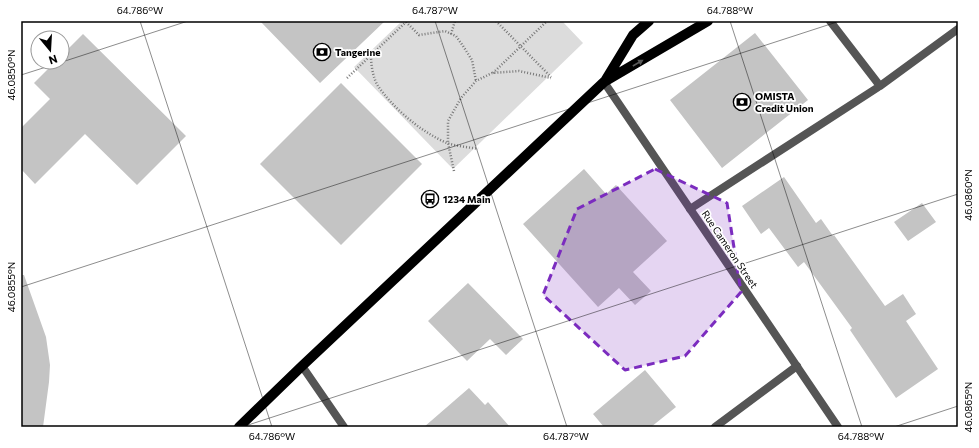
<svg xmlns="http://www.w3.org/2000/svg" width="979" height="448" font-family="Commissioner,sans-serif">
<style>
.green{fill:#dcdcdc}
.building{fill:#c4c4c4}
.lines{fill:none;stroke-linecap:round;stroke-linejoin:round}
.path{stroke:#777;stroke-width:2.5;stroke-dasharray:1 2;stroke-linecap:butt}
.lane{stroke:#555;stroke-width:8}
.street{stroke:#555;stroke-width:8}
.primary{stroke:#000;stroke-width:10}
.oneway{fill:#595959}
.marked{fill:#7b2cbf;fill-opacity:0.2;stroke:#7b2cbf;stroke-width:3;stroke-dasharray:8 5;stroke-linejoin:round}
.ticks{fill:none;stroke:#000;stroke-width:1;stroke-opacity:0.45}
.labels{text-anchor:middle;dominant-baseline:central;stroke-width:3.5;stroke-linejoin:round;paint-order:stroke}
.poi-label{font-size:10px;font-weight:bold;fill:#000;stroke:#fff;text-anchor:start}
.street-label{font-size:10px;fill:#000;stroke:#fff}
.neatline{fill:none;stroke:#000;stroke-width:1.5}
.ticks-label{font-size:10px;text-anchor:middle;fill:#000}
</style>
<rect width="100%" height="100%" fill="#fff"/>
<!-- green -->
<path class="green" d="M402,21H562L583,43L453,169L354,67Z"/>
<!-- building -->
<path class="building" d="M260,21H385L320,83Z
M755,33L808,100L722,168L670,100Z
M83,34L186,136L137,185L85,134L35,184L21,169V128L50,99L34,83L55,62H62V55Z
M341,83L422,164L341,245L260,164Z
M584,169L606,194L616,185L667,241L633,272L651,291L635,305L619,288L598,307L523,224Z
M784,177L816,223L821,219L833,236L834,235L885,306L903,294L916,314L906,321L938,369L896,398L850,330L852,328L804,262L798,267L769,228L761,234L742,206Z
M922,203L936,222L908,241L894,222Z
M21,275H24L46,337L50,365L49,382L43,427H21Z
M468,283L523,339L506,355L490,339L467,361L428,321Z
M645,370L676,407L651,427H604L593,414Z
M469,388L485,405L488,402L510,427H424Z"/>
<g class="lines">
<!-- path -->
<path class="path" d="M496,21L551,77
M406,22L419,35L445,31L456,36L463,46L472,60L476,81
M451,34L455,21
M371,56C371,65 373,78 378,86C394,109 421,132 447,143C456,146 468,147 478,149
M493,73L547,21
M347,78L407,21
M454,171L448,143V121L461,98L476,81L492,73L519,71L551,78"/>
<!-- lane -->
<path class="lane" d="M830,21L880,86
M690,209L880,86L958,29
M715,427L797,366"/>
<!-- street -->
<path class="street" d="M604,82L838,427
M302,366L344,427"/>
<!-- primary -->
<path class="primary" d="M605,81L633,35L649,21
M239,427L302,366L604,82L708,21"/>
</g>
<!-- one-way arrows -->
<defs><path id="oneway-solid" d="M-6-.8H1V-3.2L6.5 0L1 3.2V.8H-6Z"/></defs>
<use class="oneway" href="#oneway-solid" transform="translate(638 63) rotate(-30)"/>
<!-- marked area -->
<path class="marked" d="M655,169L727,203L741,292L685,356L625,370L543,295L577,209Z"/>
<!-- ticks -->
<path class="ticks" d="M140,21L272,427M435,21L567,427M730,21L862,427M62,62L188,21M21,75L62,62M21,287L840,21M242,427L958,194M894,427L958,406"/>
<!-- icons -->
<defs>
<symbol id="bank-ring" viewBox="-11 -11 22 22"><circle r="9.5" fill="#fff" stroke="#000" stroke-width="1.5"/><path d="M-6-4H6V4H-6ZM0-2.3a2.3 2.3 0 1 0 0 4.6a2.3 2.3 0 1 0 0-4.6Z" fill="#000"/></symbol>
<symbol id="bus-ring" viewBox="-11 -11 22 22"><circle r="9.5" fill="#fff" stroke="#000" stroke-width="1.5"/><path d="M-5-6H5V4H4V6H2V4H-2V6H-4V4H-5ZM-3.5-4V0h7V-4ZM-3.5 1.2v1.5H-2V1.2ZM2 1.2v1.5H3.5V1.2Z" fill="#000"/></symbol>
</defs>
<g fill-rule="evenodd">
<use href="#bank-ring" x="312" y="42" width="20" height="20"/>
<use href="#bank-ring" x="732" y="92" width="20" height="20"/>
<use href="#bus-ring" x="420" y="189" width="20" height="20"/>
</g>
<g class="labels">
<!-- poi labels -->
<g class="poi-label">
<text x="335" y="52">Tangerine</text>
<text x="755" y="96">OMISTA<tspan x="755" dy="12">Credit Union</tspan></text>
<text x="443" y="199">1234 Main</text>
</g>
<!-- street labels -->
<g class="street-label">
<text transform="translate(730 249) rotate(56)">Rue Cameron Street</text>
</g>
</g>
<!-- border -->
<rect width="979" height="448" fill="none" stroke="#ffffff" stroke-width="44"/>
<!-- north arrow -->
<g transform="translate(50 50) rotate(162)"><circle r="19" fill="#ffffff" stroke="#999999"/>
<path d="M0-3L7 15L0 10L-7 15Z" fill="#000000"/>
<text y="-6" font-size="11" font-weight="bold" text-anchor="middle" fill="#000000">N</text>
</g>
<rect x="22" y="22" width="935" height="404" class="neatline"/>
<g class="ticks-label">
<text x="140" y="14">64.786°W</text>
<text x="435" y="14">64.787°W</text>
<text x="730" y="14">64.788°W</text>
<text transform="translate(11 75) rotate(-90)" y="4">46.0850°N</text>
<text transform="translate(968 195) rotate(-90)" y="4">46.0860°N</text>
<text transform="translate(11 287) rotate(-90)" y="4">46.0855°N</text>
<text transform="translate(968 407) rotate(-90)" y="4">46.0865°N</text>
<text x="272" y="440">64.786°W</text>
<text x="566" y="440">64.787°W</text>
<text x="861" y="440">64.788°W</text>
</g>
</svg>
